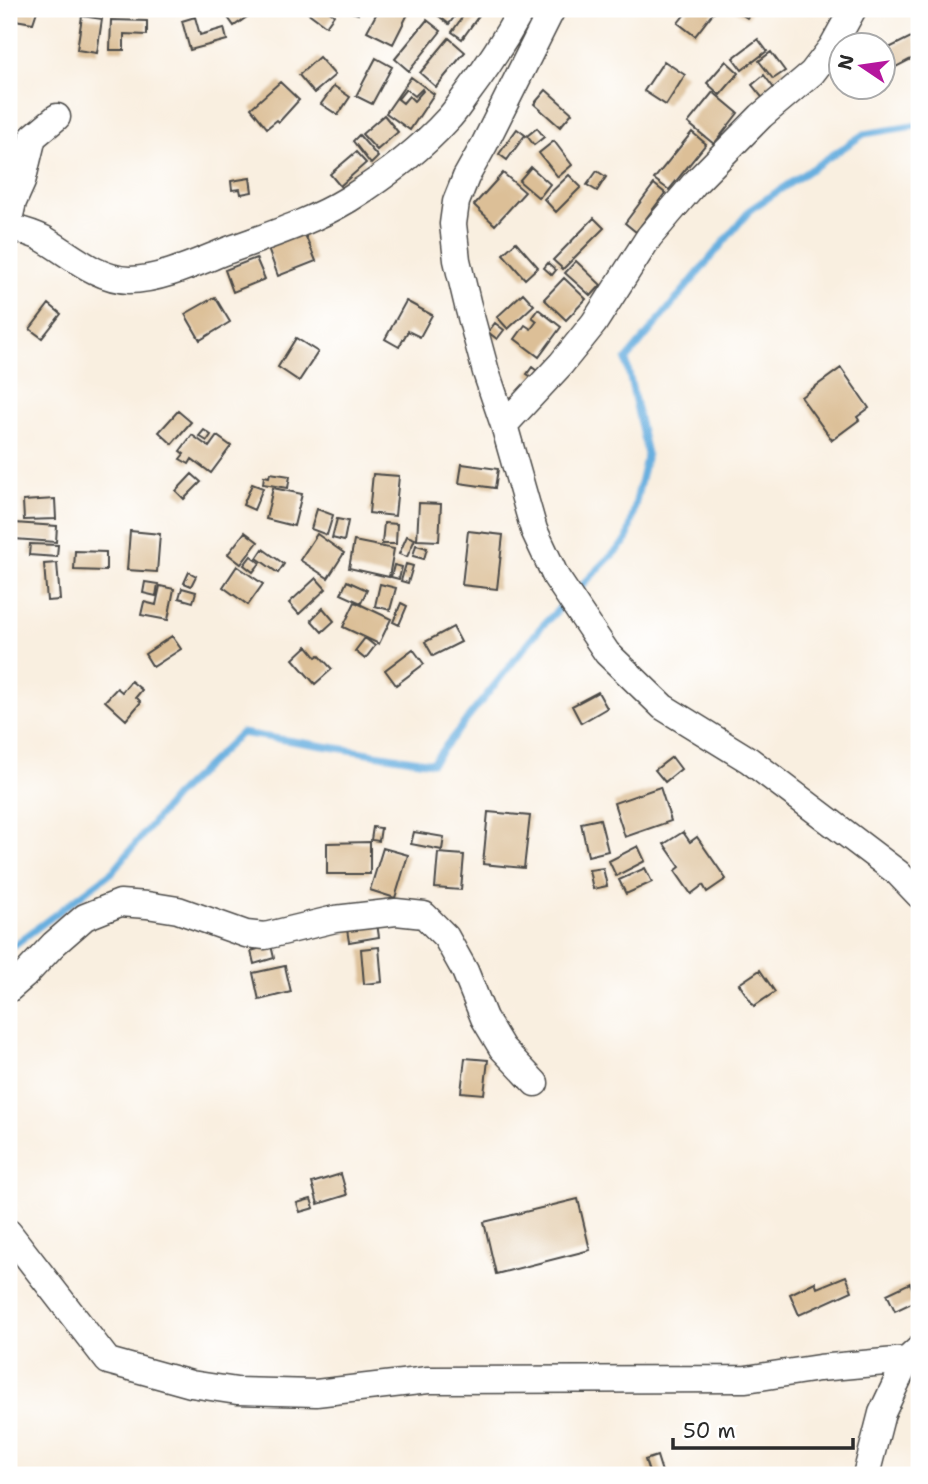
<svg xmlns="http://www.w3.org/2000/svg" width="928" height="1484" font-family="'Shantell Sans',sans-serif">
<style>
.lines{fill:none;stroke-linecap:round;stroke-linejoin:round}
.stream{stroke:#68afdf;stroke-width:7}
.building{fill:#dcbf97;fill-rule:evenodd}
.street-casing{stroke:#4a4846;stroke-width:29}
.street{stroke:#fff;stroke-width:26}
</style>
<rect width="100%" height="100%" fill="#fff"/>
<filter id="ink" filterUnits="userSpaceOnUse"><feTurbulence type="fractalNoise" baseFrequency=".0143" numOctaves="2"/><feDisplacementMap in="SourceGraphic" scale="14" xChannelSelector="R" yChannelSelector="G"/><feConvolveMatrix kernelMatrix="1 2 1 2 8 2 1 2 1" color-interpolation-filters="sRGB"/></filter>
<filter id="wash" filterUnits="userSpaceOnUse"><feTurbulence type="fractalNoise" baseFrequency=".00686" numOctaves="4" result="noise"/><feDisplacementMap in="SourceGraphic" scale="28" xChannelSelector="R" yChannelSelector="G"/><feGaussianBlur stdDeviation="1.57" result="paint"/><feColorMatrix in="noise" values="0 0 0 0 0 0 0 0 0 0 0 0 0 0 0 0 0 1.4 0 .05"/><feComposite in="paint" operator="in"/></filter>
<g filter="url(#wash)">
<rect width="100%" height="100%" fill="#f9efe0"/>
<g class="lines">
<!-- stream -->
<path class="stream" d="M9,949L113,871L174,797L241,733L432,763L541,627L627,540L647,454L626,360L751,209L864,134L919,125"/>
</g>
<g id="blocks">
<!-- building -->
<path class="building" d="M9,9L37,11L33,23L9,19Z
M222,9H258L234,26Z
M303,9H325L334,15L326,26Z
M342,9H360L358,14Z
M379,9H402L409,12L393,44L367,31Z
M430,9H460L449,24Z
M468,9H473L480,14L462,39L452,32Z
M689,9H716L695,36L678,23Z
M733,9H753L747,18Z
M82,16L102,19L97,53L77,50Z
M195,17L200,35L224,28L227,40L190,50L182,21Z
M111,20L147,21V35L124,34V50H110Z
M427,20L441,31L409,71L395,59Z
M913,36L919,49V55L892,69L883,51Z
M449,38L465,52L436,87L420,73Z
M758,39L767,51L742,70L733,58Z
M771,52L785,71L773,79L759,61Z
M319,57L335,75L314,93L299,75Z
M376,58L392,67L372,104L356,96Z
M664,61L685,75L666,105L644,91Z
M726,61L739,73L720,95L707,83Z
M764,75L776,91L765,101L752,85Z
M411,77L434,94L410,130L386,113ZM406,89L415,96L422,89L423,91L414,101L409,96L403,103L398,99Z
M280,82L299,100L279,122L277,120L267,128L251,108Z
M334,86L350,97L338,115L321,104Z
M546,90L572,113L560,127L534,104Z
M713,92L738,113L714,144L688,123Z
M384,115L398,132L377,150L362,134Z
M537,128L544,137L534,145L527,136Z
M517,129L525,135L507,160L499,154Z
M692,132L706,144L669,190L654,179Z
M359,135L378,157L371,164L353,141Z
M554,141L572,165L558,177L539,153Z
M356,152L366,163L340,186L330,174Z
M531,167L550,184L539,198L519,181Z
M597,171L606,177L597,191L587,185Z
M503,173L525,192L495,225L474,205Z
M569,175L581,187L556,212L544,199Z
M250,178L252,192L241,194L240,189L232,190L231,181Z
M654,184L665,193L636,232L625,223Z
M594,218L604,228L563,269L553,260Z
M304,232L316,261L278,276L267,246Z
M516,242L538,267L525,279L503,254Z
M256,258L265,279L233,292L225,270Z
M576,261L601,285L591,296L565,273Z
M548,263L556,270L552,275L544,268Z
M564,278L586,299L566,320L544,299Z
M523,293L534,305L508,329L497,317Z
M215,297L230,322L200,340L185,314Z
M406,301L432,315L420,337L408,331L399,347L385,339Z
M49,304L61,314L42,338L30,329Z
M538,309L561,327L539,357L515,339L525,325L531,329L537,321L532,317Z
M495,323L504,330L497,339L488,332Z
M296,338L318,352L299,381L278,367Z
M532,367L542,375L537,381L527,374Z
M841,368L869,408L857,417L859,420L832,440L801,397Z
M178,411L191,422L172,444L159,432Z
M204,430L211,435L207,441L199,436Z
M192,435L209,447L217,436L231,446L211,473L192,459L189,464L180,459L184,454L180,451Z
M462,464L498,469L495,488L459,483Z
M270,473L290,476L288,488L263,484L264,476L269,477Z
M192,474L201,482L184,499L176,491Z
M373,474L399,476L395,516L369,513Z
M252,484L263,488L254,510L243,505Z
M273,488L302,494L294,526L266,519Z
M55,499L56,519L24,520L23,501Z
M419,503L441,504L439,541L417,540Z
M317,509L333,515L327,535L311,529Z
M337,519L348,521L344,541L332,538Z
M14,523L57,526L56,542L14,539Z
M384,523L397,524L396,544H382Z
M130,531L160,534L157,572L127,570Z
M468,531L503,535L497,589L462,585Z
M245,532L258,542L241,564L228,554Z
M317,534L344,553L328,578L300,560Z
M407,536L415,539L407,557L399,554Z
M354,541L394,549L389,577L349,568Z
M30,544L58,545L57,557L29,555Z
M416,545L427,548L424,559L413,556Z
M263,549L284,564L278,573L257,558Z
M75,551L106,552V571L74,570Z
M251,556L260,563L253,572L244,565Z
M57,563L60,600L47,601L44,564Z
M406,564L413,566L408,583L401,581Z
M394,565L402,567L399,579L391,577Z
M237,566L263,584L248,605L223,587Z
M189,572L196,576L191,586L184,583Z
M316,578L326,589L299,614L289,603Z
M347,581L367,590L361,603L341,594Z
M145,582L158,584L156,596L143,593Z
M380,584L396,588L390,610L375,606Z
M160,586L174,589L168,620L141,615L144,602L156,605Z
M182,588L196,592L193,602L179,598Z
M355,602L391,619L379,644L343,627Z
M401,603L407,606L399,625L393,622Z
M323,608L334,621L322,632L311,620Z
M453,627L461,642L433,656L425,642Z
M172,636L181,649L153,667L145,654Z
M365,638L375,646L365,659L355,651Z
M307,646L316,657L319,655L332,669L315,684L293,659Z
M413,649L424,664L396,685L385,670Z
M131,681L142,690L136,697L141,702L126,720L105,701L117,688L122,692Z
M598,692L607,708L581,723L572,706Z
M672,757L681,769L665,782L655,770Z
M660,787L671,821L625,837L614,803Z
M488,812L530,816L524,868L483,864Z
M600,819L608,851L588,856L581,823Z
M373,827L381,828L379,841L371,840Z
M414,832L444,837L442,850L411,844Z
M683,832L690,842L697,837L726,879L707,892L703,885L691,894L675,871L680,867L664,844Z
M370,842V874H327V843Z
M638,846L645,861L616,876L609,861Z
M383,848L408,855L395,898L370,890Z
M438,853L464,855L461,890L435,888Z
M603,868L607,886L593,889L589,870Z
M645,868L652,882L626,894L619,880Z
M376,917L379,937L349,942L346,923Z
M271,945L274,958L254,964L251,951Z
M379,947L382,982L364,984L361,949Z
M285,966L291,992L259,1000L253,973Z
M760,970L775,992L754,1006L739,984Z
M465,1058L488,1060L484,1094L461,1092Z
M341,1174L347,1195L318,1204L312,1183Z
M311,1199L314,1208L300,1212L297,1203Z
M578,1199L590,1250L496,1274L484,1222Z
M846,1276L852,1291L799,1315L790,1294L815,1282L817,1288Z
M910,1283L918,1300L895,1311L887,1294Z
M657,1456L663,1475H650L645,1460Z"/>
</g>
</g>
<g filter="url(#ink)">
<use href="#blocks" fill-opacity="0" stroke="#4a4846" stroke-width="2"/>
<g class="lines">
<defs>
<path id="street" d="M552,9L484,145L466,177L456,202L453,224L457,260L468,306L486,372L504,425L534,530L556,577L607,653L663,707L749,760L898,873L919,895
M9,220L13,202L22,182L33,137L57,117
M9,227C21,230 33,233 44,239C71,255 97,279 129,280C160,280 198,262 226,251C267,236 311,222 349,199C384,177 420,150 448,119C455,112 461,102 467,94C488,66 505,40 522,9
M504,425L561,364L594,323L649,237L671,211L694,184L761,116L812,73L832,47L853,9
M9,989L24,976L54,944L85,917L120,903L147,905L178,910L246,934L265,936L335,919L396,912L424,915L446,937L465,971L484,1018L502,1048L535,1083
M9,1233L108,1361L191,1384L237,1391L316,1393L428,1380L746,1379L819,1368L907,1360L919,1349
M866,1475L882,1413L907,1360"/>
</defs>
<!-- street casing -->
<use href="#street" class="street-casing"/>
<!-- street -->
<use href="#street" class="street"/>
</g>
</g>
<!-- margin -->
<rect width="928" height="1484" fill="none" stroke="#fff" stroke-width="35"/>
<!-- north arrow -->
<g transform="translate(862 66) rotate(283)"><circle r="33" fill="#ffffff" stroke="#aaaaaa" stroke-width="2"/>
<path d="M0-5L12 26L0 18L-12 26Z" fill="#b5179e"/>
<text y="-10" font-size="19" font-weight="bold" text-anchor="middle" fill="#2b2b2b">N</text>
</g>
<!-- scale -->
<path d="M673 1438v10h180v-10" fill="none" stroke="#2b2b2b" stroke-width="3.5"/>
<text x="683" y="1438" font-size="21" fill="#2b2b2b" stroke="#ffffff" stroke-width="5" paint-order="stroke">50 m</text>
</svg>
